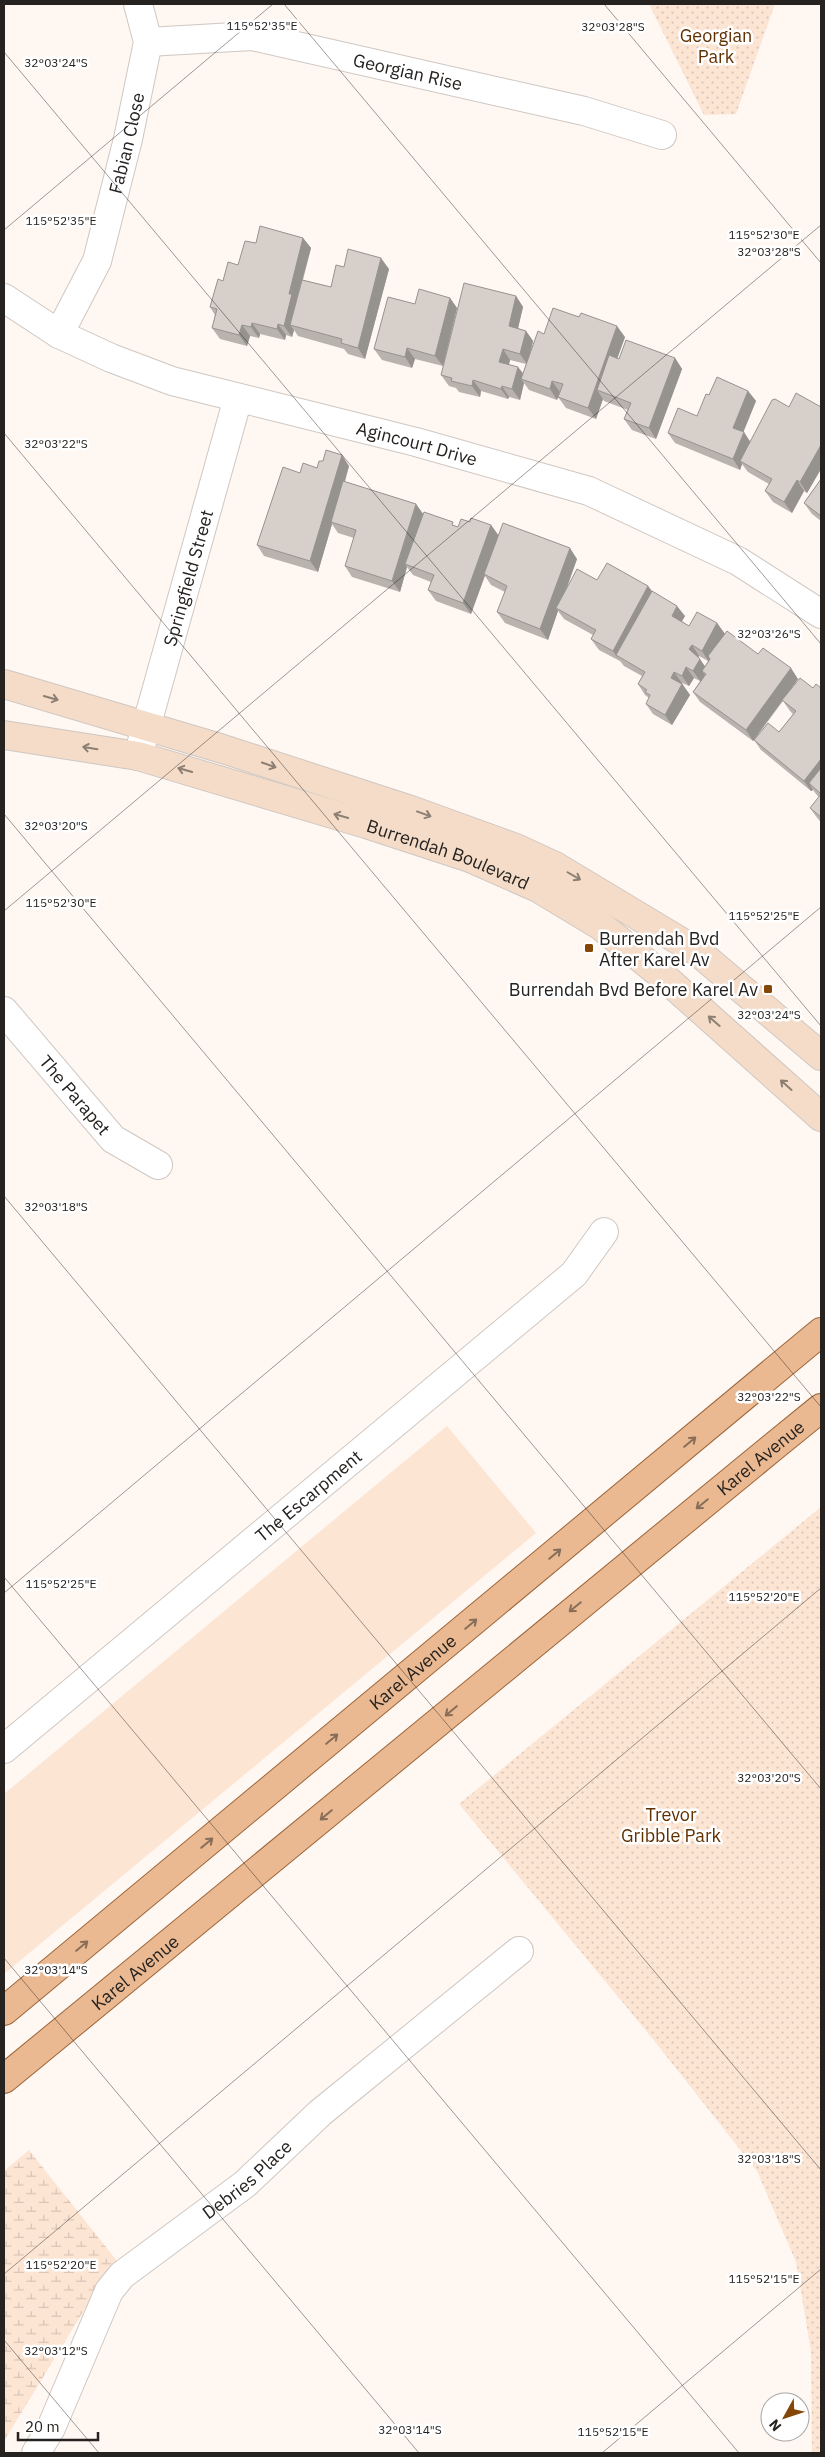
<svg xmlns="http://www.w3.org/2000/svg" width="825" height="2457" font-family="'IBM Plex Sans',sans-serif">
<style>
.grass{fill:#fde5d4}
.wetland{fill:url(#wetland-marsh)}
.park{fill:url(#park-dots)}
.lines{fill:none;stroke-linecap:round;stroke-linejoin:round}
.minor-casing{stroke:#cfc7c2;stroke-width:30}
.secondary-casing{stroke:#cfc7c2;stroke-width:30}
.primary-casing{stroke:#9c663a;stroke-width:30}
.minor{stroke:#fff;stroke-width:28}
.secondary{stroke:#f4dcc8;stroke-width:28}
.primary{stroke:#eab991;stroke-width:28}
.wall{fill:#b9b3ae;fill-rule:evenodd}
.shaded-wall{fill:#96928d}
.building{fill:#d7d0ca;stroke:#96928d}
.oneway{stroke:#8c7f74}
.oneway2{stroke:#886e58}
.ticks{fill:none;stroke:#252220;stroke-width:1;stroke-opacity:0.45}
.poi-dot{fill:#854708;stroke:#fff;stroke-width:2}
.labels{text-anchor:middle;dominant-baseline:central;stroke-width:5;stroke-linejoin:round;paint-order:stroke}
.park-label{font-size:18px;fill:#613000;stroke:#fff}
.street-label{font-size:18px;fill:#252220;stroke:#fff}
.poi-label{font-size:18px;fill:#252220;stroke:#fff;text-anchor:start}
.ticks-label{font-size:12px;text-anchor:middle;fill:#252220;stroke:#fff;stroke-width:5;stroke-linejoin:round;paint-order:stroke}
</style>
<defs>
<pattern id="wetland-marsh" width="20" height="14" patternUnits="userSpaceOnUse" patternTransform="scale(1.25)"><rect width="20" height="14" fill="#fde5d4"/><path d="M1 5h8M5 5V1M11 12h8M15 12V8" fill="none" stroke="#d9c4b6"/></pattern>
<pattern id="park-dots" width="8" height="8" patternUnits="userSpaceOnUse" patternTransform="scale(1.25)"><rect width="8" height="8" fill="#fde5d4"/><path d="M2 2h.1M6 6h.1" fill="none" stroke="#d9c4b6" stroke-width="1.8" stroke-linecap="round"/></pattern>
</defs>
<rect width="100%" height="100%" fill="#fff7f2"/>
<!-- grass -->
<path class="grass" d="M447,1426L536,1533L4,1974V1794Z"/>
<!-- wetland -->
<path class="wetland" d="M29,2150L125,2271L91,2299L4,2441V2171Z"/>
<!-- park -->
<path class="park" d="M649,4H775L736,114L704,115Z
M821,1507V2453H812L811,2351L796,2262L757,2171L652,2038L459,1804Z"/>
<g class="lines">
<defs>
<g id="minor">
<path id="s1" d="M148,42L252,36L584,111L662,135"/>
<path id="s2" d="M4,298L59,334L111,358L172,381L416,442L589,491L738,561L821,614"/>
<path id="s3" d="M59,334L97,261L128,139L148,42L138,4"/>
<path id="s4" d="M138,756L238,398"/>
<path id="s5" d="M4,1011L113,1139L158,1165"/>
<path id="s6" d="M4,1749L574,1274L604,1232"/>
<path id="s7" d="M36,2453L51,2428L109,2291L122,2275L245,2184L320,2113L519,1951"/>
</g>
<g id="secondary">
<path d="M4,684L223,749L411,810L516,848L555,866L698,952L821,1056"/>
<path id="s8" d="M4,735L138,756L366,824L470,858L538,888L601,926L664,977L821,1117"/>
</g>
<g id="primary">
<path id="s9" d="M4,2011L821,1332"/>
<path id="s10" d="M4,2079C277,1857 547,1630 821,1408"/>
</g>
</defs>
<!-- minor casing -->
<use href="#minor" class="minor-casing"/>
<!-- secondary casing -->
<use href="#secondary" class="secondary-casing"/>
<!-- primary casing -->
<use href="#primary" class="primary-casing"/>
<!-- minor -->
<use href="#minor" class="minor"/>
<!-- secondary -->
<use href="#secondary" class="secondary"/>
<!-- primary -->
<use href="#primary" class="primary"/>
</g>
<!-- wall -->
<path class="wall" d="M303,238L311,248L303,280L331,287L344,267L389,269L365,359L348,354L344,349L298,336L294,330L292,337L286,335L285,340L260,334L259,338L250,336L247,346L220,339L212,328L215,315L210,307L238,265L256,243Z
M516,296L523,307L518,328L526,331L533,341L531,352L544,334L625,337L617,358L619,359L675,358L682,369L656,439L632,430L624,419L628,410L604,401L603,399L596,419L566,408L558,397L560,392L557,400L529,390L524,383L520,400L509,397L508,399L481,391L480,397L459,392L456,388L449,386L441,375ZM510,360L526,364L523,374L509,364Z
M450,298L457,308L443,366L415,359L412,368L382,360L374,349L415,304Z
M748,391L756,401L743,432L750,442L789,407H821V469L807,493L804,491L792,513L773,502L765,491L769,484L748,472L742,464L740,470L675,443L668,433L697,416L709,395Z
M349,466L345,482L416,504L423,514L458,527L470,522L491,525L498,535L577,559L566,589L597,580L648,586L652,591L685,616L682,621L689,626L717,623L725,634L758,654L798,679L791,689L821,688V822L818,819L810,808L819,797L816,794L813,790L811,791L761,750L754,740L753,741L700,702L693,692L700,681L694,678L689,686L682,683L690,695L672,725L653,714L646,704L649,698L645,695L638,684L642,676L624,666L620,661L599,650L591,639L593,635L564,619L558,611L548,640L505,623L497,612L505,592L491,585L485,576L471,614L436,601L428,590L431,582L413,575L407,567L400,592L352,577L345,566L354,538L338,533L332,524L318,572L264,556L257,545L300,473L317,468ZM699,656L708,661L705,666L698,657ZM783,701L790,711L793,714L779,732L757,736Z
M821,479V521L812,514L804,503Z"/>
<!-- shaded-wall -->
<path class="shaded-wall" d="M303,238L311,248L290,325L294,330L292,337L284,326L289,294Z
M381,258L389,269L365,359L358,348Z
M516,296L523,307L516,337L509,326Z
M450,298L457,308L443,366L435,356Z
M252,323L260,334L259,338L251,327Z
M278,324L286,335L285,340L277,329Z
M242,325L250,336L247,346L239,335Z
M617,326L625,337L605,393L597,390L603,399L596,419L588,408Z
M526,331L533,341L527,364L520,354Z
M407,348L415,359L412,368L405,357Z
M503,349L510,360L507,372L499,362Z
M675,358L682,369L656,439L649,428Z
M518,367L526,377L521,379L524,383L520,400L512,389Z
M473,380L481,391L480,397L472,386Z
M552,381L560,392L557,400L550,389Z
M502,386L509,397L508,399L501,389Z
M748,391L756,401L741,438L733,428Z
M744,432L751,443L740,461L742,464L740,470L733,459Z
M821,445V469L807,493L800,482Z
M342,455L349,466L332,523L331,522L332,524L318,572L310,561Z
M797,480L804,491L792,513L784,502Z
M416,504L423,514L405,564L407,567L400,592L392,581Z
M491,525L499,536L471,614L463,603Z
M570,548L577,559L559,610L556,608L558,611L548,640L540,629Z
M648,586L656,597L616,655L620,662L613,651Z
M677,606L685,616L679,626L672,616Z
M717,623L725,634L709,662L702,651Z
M692,645L699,656L697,660L689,649Z
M700,659L707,670L702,671L705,675L701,682L693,671Z
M686,667L694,678L689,686L682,676Z
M791,668L798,679L753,741L746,730Z
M674,672L682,683L679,688L671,678Z
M682,684L690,695L672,725L665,715Z
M821,759V779L809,783L813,790L811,791L804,781Z"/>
<!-- building -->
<path class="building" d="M260,226L303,238L289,294H292L284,326L278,324L277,329L252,323L251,327L242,325L239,335L212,328L217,309L210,307L218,279L223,281L228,262L238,265L245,241L256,243Z
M348,249L381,258L358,348L341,343L342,339L290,325L302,280L331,287L336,265L344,267Z
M464,283L516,296L509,326L526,331L520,354L503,349L499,362L518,367L512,389L502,386L501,389L473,380L472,386L451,381L452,378L441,375Z
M419,289L450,298L435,356L407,348L405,357L374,349L388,297L415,304Z
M553,308L579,317L581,313L617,326L588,408L558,397L563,384L552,381L550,389L521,379L538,331L544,334Z
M626,340L675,358L649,428L624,419L631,403L597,390L609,355L619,359Z
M717,377L748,391L733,428L744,432L733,459L668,433L678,408L697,416L706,394L709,395Z
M796,393L821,407V445L800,482L797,480L784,502L765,491L772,479L740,461L772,400L775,399L789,407Z
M326,450L342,455L310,561L257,545L283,467L300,473L303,463L317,468L319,461H323Z
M821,479V516L804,503Z
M343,481L416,504L392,581L345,566L356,530L331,522Z
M424,512L453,522L452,525L458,527L461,519L470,522L471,518L491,525L463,603L428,590L434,575L405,564Z
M503,523L570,548L540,629L497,612L507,586L484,574Z
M607,563L648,586L613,651L591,639L596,630L556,608L577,569L597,580Z
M652,591L677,606L672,616L689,626L697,612L717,623L702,651L692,645L689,649L700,659L693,671L686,667L682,676L674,672L671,678L682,684L665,715L646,704L650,695L645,692L647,690L638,684L645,672L616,655Z
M727,631L758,654L763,648L791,668L746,730L693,692L706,674L702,671L710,659L708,656Z
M800,678L813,688L816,684L821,688V759L804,781L754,740L768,723L779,732L796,711L782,700Z
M821,768V794L809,783Z
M821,794V817L810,808Z"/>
<!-- one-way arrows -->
<defs><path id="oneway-shaft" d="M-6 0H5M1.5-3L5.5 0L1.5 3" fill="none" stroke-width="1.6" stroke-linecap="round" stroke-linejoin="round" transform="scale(1.25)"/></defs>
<g class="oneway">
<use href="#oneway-shaft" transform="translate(51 698) rotate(16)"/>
<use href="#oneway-shaft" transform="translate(90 748) rotate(-171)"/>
<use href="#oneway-shaft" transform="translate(269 765) rotate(19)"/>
<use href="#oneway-shaft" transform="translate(185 770) rotate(-164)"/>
<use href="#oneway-shaft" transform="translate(424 814) rotate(20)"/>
<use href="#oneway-shaft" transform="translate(341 816) rotate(-164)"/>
<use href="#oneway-shaft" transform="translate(574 876) rotate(30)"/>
<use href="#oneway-shaft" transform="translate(714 1021) rotate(-139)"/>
<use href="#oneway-shaft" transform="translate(786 1085) rotate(-138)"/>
</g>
<g class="oneway2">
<use href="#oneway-shaft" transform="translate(690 1442) rotate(-40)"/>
<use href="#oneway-shaft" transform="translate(702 1504) rotate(141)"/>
<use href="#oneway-shaft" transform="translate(555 1554) rotate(-40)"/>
<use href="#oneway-shaft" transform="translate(575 1607) rotate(141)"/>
<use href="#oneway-shaft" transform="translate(471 1624) rotate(-40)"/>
<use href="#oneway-shaft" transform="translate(451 1711) rotate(140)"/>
<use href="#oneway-shaft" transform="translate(332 1739) rotate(-40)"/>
<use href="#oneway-shaft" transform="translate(326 1815) rotate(140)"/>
<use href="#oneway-shaft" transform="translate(207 1843) rotate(-40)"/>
<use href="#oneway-shaft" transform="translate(82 1946) rotate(-40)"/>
</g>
<!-- ticks -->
<path class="ticks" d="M284,4L821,644M604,4L821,263M4,52L821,1026M4,230L273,4M4,433L821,1407M4,814L821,1789M4,911L821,225M4,1196L821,2170M4,1577L739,2453M4,1593L821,907M4,1958L419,2453M4,2274L821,1588M4,2340L99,2453M602,2453L821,2269"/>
<!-- markers -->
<g class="poi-dot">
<rect x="584" y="943" width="10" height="10" rx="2.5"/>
<rect x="763" y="984" width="10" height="10" rx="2.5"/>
</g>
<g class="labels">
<!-- park labels -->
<g class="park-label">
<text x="716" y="35">Georgian<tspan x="716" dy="21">Park</tspan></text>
<text x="671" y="1814">Trevor<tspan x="671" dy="21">Gribble Park</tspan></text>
</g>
<!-- street labels -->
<g class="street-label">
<text stroke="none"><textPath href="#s1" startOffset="264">Georgian Rise</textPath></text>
<text stroke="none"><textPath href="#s3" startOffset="204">Fabian Close</textPath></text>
<text stroke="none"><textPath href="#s2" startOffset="441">Agincourt Drive</textPath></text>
<text stroke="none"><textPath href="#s4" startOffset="185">Springfield Street</textPath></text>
<text stroke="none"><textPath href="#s8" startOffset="461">Burrendah Boulevard</textPath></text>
<text stroke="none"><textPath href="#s5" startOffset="110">The Parapet</textPath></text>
<text stroke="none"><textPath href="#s10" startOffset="979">Karel Avenue</textPath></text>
<text stroke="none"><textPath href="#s6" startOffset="396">The Escarpment</textPath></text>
<text stroke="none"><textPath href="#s9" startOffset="531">Karel Avenue</textPath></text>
<text stroke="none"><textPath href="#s10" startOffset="169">Karel Avenue</textPath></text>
<text stroke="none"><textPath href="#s7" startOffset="356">Debries Place</textPath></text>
</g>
<!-- poi labels -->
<g class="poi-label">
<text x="599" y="938">Burrendah Bvd<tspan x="599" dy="21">After Karel Av</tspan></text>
<text x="758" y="989" text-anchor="end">Burrendah Bvd Before Karel Av</text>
</g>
</g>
<g class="ticks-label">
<text x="262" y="30">115°52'35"E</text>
<text x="613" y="31">32°03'28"S</text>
<text x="56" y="67">32°03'24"S</text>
<text x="61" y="225">115°52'35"E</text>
<text x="764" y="239">115°52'30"E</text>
<text x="769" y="256">32°03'28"S</text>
<text x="56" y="448">32°03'22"S</text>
<text x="769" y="638">32°03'26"S</text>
<text x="56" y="830">32°03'20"S</text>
<text x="61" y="907">115°52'30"E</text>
<text x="764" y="920">115°52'25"E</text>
<text x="769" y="1019">32°03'24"S</text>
<text x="56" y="1211">32°03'18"S</text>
<text x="769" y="1401">32°03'22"S</text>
<text x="61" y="1588">115°52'25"E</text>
<text x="764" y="1601">115°52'20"E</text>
<text x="769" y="1782">32°03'20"S</text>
<text x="56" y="1974">32°03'14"S</text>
<text x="769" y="2163">32°03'18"S</text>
<text x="61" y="2269">115°52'20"E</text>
<text x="764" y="2283">115°52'15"E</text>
<text x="56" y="2355">32°03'12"S</text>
<text x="410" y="2434">32°03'14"S</text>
<text x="613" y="2436">115°52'15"E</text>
</g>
<!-- border -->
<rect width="825" height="2457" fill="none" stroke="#252220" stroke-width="10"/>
<!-- north arrow -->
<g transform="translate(785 2417) rotate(230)"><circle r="24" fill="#ffffff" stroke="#a8a7a6"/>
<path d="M0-4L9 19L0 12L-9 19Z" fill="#854708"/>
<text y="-8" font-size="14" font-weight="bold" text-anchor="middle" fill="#252220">N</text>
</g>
<!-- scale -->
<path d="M18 2432v8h80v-8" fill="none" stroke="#252220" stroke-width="2.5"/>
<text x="25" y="2432" font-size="15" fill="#252220" stroke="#ffffff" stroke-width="4" paint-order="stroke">20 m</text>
</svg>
